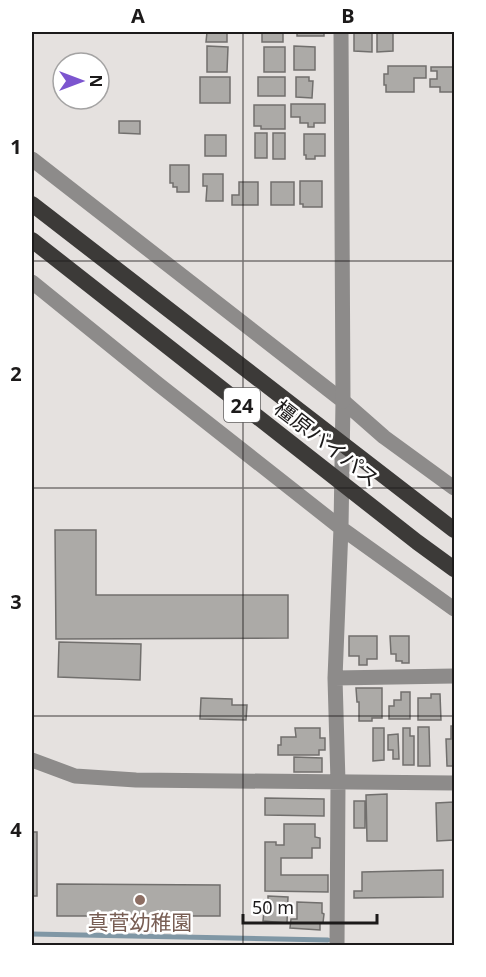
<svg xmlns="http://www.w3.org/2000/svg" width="486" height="977" font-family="'Noto Sans','Noto Sans JP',sans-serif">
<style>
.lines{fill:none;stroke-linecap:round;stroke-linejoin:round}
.stream{stroke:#8097a5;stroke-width:5}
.building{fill:#acaaa7;stroke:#716f6d;stroke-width:1.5}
.minor{stroke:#8d8b8a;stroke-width:15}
.tertiary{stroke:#8d8b8a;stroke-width:15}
.trunk{stroke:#3c3a38;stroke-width:16}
.grid{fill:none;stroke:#1c1a1a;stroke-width:1.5;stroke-opacity:0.55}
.education-dot{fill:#8d6e63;stroke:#fff;stroke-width:2}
.labels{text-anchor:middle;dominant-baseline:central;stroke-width:5;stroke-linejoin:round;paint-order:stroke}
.shield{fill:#fff;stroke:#605f5f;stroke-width:1.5}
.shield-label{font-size:20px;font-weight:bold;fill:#1c1a1a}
.street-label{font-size:21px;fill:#1c1a1a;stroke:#fff}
.education-label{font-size:21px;fill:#785e54;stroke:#fff}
.neatline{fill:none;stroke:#1c1a1a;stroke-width:2}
.grid-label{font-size:20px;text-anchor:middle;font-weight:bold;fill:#1c1a1a}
</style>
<rect width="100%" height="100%" fill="#e5e1df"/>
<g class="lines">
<!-- stream -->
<path class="stream" d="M32,934L328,940"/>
</g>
<!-- building -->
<path class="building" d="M207,32H227V42H206Z
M262,32H283V42H262Z
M297,32H324V36H297Z
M354,32H372V52L354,51Z
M393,32V51L377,52V33Z
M207,46L228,47L227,72H207Z
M294,46L315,47V70H294Z
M264,47H285V72H264Z
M388,66H426V78H414V92H386V85H384V74H388Z
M431,67H454V92H440V87H430V79H437V71H431Z
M200,77H230V103H200Z
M258,77H285V96H258Z
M296,77H309V81H313L312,98L296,97Z
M291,104H325V123H314V127H308V123H300V117H291Z
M254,105H285V129H261V126H254Z
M119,121H140V134L119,133Z
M255,133H267V158H255Z
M273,133H285V159H273Z
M304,134H325V156H315V159H306V155H304Z
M205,135H226V156H205Z
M170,165H189V192H177V187H173V183H170Z
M203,174H223V201H206L207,186H203Z
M300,181H322V207H303V204H300Z
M239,182H258V205H232V195H239Z
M271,182H294V205H271Z
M55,530H96V595H288V638L56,639Z
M349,636H377V659H367V665H359V656H349Z
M390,636H409V663H402V661H396V654H391Z
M59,642L141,644L140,680L58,677Z
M356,688H382V718H372V721H359V702H357Z
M401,692H410V719H389V706H394V700H401Z
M431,694H440L441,720H418V698H431Z
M201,698L232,699V705H247L246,720L200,719Z
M451,726H454V766H447L446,739H451Z
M418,727H429L430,766H418Z
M295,728H320V738H325V750H319V755H278V745H281V737H296Z
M373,728H384V760L373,761Z
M403,728H410V736H414V765H403Z
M398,734L399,759H393V750H388V735Z
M294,757L322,758V772H294Z
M387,794V841H367L366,795Z
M265,798L324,799V816L265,815Z
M354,801H365V828H354Z
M454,802V840L437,841L436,803Z
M284,824H315V837L320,838V848H312V858H281V875H328V892L265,891V842H276V845H284Z
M32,832H37V896H32Z
M443,870V897L354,898V891H362V872Z
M57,884L220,885V916H57Z
M268,896L288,897L287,923L263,921L264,910L268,911Z
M297,902L322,903V913L324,914L323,923H320V930L290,928L291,919H297Z"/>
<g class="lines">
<!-- minor -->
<path class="minor" d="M32,159L343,401L384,437L454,488
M32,282L158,384L341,528L454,609
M335,678L454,676
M32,760L75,776L136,780L454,783
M337,946L338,782L335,678L341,528L343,401"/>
<!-- tertiary -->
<path class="tertiary" d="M341,32L343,401"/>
<!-- trunk -->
<path class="trunk" d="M32,204L454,530
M32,240L417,542L454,569"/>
</g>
<!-- grid -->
<path class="grid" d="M243,32V946M32,261H454M32,488H454M32,716H454"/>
<!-- markers -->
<circle class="education-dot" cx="140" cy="900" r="6"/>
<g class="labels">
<!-- shield labels -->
<rect class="shield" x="224" y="388" width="36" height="34" rx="4.5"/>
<g class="shield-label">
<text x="242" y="405">24</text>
</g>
<!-- street labels -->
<g class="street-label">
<text transform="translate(327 443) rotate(38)">橿原バイパス</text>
</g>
<!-- education labels -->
<g class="education-label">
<text x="140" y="922">真菅幼稚園</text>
</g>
</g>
<!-- border -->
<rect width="486" height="977" fill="none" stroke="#ffffff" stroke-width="66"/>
<!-- north arrow -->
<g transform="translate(81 81) rotate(90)"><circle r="28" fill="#ffffff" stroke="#a4a3a3" stroke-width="1.5"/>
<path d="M0-4.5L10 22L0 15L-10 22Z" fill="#7c55cf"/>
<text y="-9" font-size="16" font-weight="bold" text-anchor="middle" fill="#1c1a1a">N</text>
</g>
<!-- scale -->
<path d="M243 914v9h134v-9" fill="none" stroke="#1c1a1a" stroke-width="3"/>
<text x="252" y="914" font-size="18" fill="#1c1a1a" stroke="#ffffff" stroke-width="4.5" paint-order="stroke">50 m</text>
<rect x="33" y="33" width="420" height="911" class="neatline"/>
<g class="grid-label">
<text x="138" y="23">A</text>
<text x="348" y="23">B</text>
<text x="16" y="154">1</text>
<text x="16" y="381">2</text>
<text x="16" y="609">3</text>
<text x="16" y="837">4</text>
</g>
</svg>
